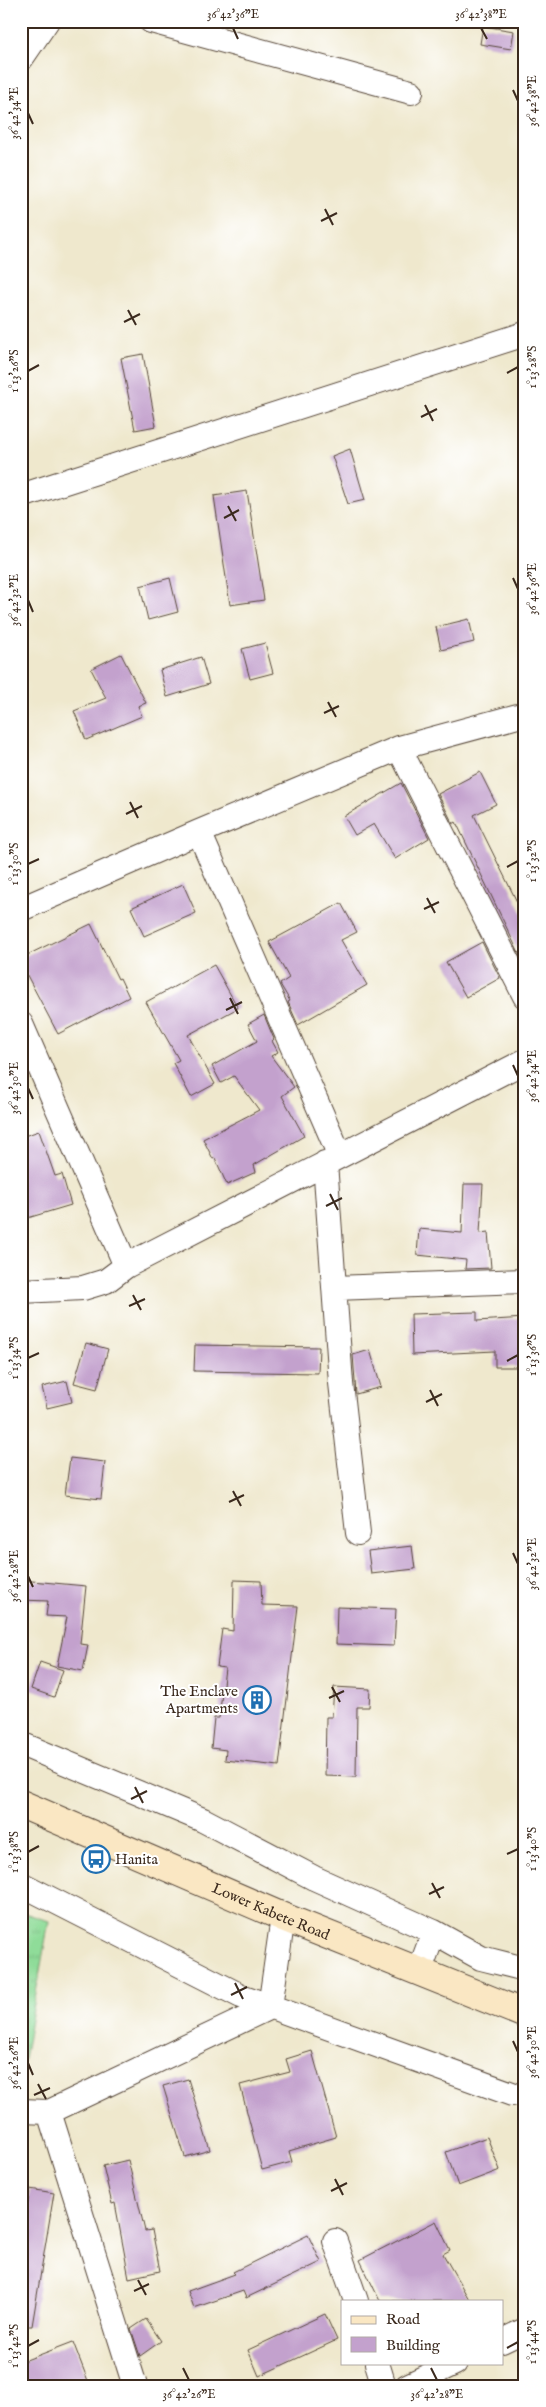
<svg xmlns="http://www.w3.org/2000/svg" width="546" height="2407" font-family="'IM FELL English',serif">
<style>
.grass{fill:url(#grass-tufts);stroke:#65835c}
.building{fill:#c3a1cd}
.lines{fill:none;stroke-linecap:round;stroke-linejoin:round}
.minor-casing{stroke:#564638;stroke-width:26}
.secondary-casing{stroke:#564638;stroke-width:30}
.minor{stroke:#fff;stroke-width:24}
.secondary{stroke:#fae7c3;stroke-width:28}
.ticks{fill:none;stroke:#3b2a1e;stroke-width:2}
.labels{text-anchor:middle;dominant-baseline:central;stroke-width:4;stroke-linejoin:round;paint-order:stroke}
.poi-label{font-size:15px;fill:#3b2a1e;stroke:#fff;text-anchor:end}
.street-label{font-size:15px;fill:#3b2a1e;stroke:#fff}
.neatline{fill:none;stroke:#3b2a1e;stroke-width:2}
.ticks-label{font-size:12px;text-anchor:middle;fill:#3b2a1e}
</style>
<defs>
<pattern id="grass-tufts" width="24" height="20" patternUnits="userSpaceOnUse" patternTransform="scale(1.25)"><rect width="24" height="20" fill="#8fdc99"/><path d="M3 7l-1-3M5 7V3M7 7l1-3M15 17l-1-3M17 17v-4M19 17l1-3" fill="none" stroke="#7cbd83"/></pattern>
</defs>
<rect width="100%" height="100%" fill="#fff"/>
<filter id="ink" filterUnits="userSpaceOnUse"><feTurbulence type="fractalNoise" baseFrequency=".02" numOctaves="2"/><feDisplacementMap in="SourceGraphic" scale="10" xChannelSelector="R" yChannelSelector="G"/><feConvolveMatrix kernelMatrix="1 2 1 2 8 2 1 2 1" color-interpolation-filters="sRGB"/></filter>
<filter id="wash" filterUnits="userSpaceOnUse"><feTurbulence type="fractalNoise" baseFrequency=".0096" numOctaves="4" result="noise"/><feDisplacementMap in="SourceGraphic" scale="20" xChannelSelector="R" yChannelSelector="G"/><feGaussianBlur stdDeviation="1.12" result="paint"/><feColorMatrix in="noise" values="0 0 0 0 0 0 0 0 0 0 0 0 0 0 0 0 0 1.4 0 .05"/><feComposite in="paint" operator="in"/></filter>
<g filter="url(#wash)">
<rect width="100%" height="100%" fill="#efe8cd"/>
<!-- grass -->
<path class="grass" d="M21,1912L49,1921L21,2075Z"/>
<g id="blocks">
<!-- building -->
<path class="building" d="M483,26L514,31L511,49L480,44Z
M143,354L156,426L135,430L121,358Z
M350,449L365,500L348,504L332,456Z
M247,491L264,600L230,605L214,496Z
M170,578L178,612L148,620L140,586Z
M469,619L474,642L441,650L436,627Z
M265,643L273,673L250,679L242,649Z
M121,654L146,703L138,706L142,716L86,740L74,711L106,698L91,669Z
M201,657L209,684L167,697L160,670Z
M480,772L496,804L474,815L525,918L524,964L456,822L453,824L438,794Z
M401,783L429,838L395,859L374,824L355,835L344,816Z
M183,884L196,913L144,936L131,908Z
M341,903L357,932L341,940L367,985L298,1025L288,1002L290,1001L280,984L289,978L269,942Z
M91,924L118,979L120,978L129,997L58,1034L21,964V958Z
M482,942L500,978L466,997L446,962Z
M214,965L238,1008L188,1035L215,1084L191,1097L173,1063L179,1060L146,1002Z
M264,1015L274,1039L272,1041L278,1052L271,1056L294,1087L282,1096L304,1136L254,1165L256,1172L227,1185L215,1158L213,1159L203,1139L259,1110L234,1076L221,1083L212,1066L257,1041L248,1024Z
M39,1131L55,1176L62,1174L71,1205L21,1220V1137Z
M464,1184H483L480,1233L488,1232L491,1268L465,1269L466,1260L417,1255L419,1229L462,1233Z
M477,1312V1321L525,1318V1367H495V1351L412,1355L411,1314Z
M86,1343L108,1349L97,1389L74,1383Z
M195,1345L319,1347L318,1373L194,1371Z
M370,1350L381,1387L356,1394L353,1355Z
M67,1381L72,1402L47,1408L42,1387Z
M70,1458L105,1462L101,1499L65,1495Z
M412,1546L415,1569L371,1574L368,1551Z
M21,1580L86,1586L80,1644L88,1645L83,1671L57,1666L67,1617L46,1616L48,1601L21,1600Z
M234,1580L261,1581L262,1605L298,1606L279,1766L225,1760L226,1750L211,1748L214,1718H219L225,1668L217,1667L222,1629L233,1631Z
M337,1607L396,1609L394,1646L336,1644Z
M40,1662L63,1670L54,1697L31,1689Z
M334,1687L370,1689L369,1707H357L356,1777L325,1776L326,1717H332Z
M312,2051L336,2137L289,2151L292,2162L262,2170L240,2085L290,2072L286,2059Z
M188,2079L210,2150L185,2157L163,2086Z
M487,2137L500,2170L458,2186L446,2152Z
M128,2160L145,2231L152,2230L160,2271L129,2278L115,2203L112,2204L103,2166Z
M30,2189L54,2193L32,2326H21V2243Z
M436,2221L450,2250L443,2254L470,2301H380L360,2260Z
M308,2235L321,2262L246,2298L243,2291L194,2308L188,2291L235,2274L233,2272Z
M325,2314L337,2340L259,2376L248,2350Z
M146,2319L161,2341L140,2356L131,2329Z
M73,2342L90,2386H21V2362Z"/>
</g>
</g>
<g filter="url(#ink)">
<use href="#blocks" fill-opacity="0" stroke="#564638" stroke-width="1"/>
<g class="lines">
<defs>
<path id="minor" d="M151,21L411,92
M21,59L47,21
M21,496L525,334
M399,748L525,996
M199,832L340,1156
M21,909L199,832L399,748L525,714
M21,1024L126,1266
M325,1163L341,1383L358,1533
M335,1288L525,1281
M21,1291L83,1288L106,1281L126,1266L525,1061
M21,1744L203,1820L314,1878L434,1932
M21,1884L241,1996L512,2094
M419,1972L434,1932L481,1958L525,1969
M21,2111L49,2112
M335,2241L356,2301
M502,2341L525,2330
M377,2363L384,2386
M135,2386L49,2112L270,2007L283,1917
M407,2386L455,2363"/>
<g id="secondary">
<path id="s1" d="M21,1804L283,1917L525,2014"/>
</g>
</defs>
<!-- minor casing -->
<use href="#minor" class="minor-casing"/>
<!-- secondary casing -->
<use href="#secondary" class="secondary-casing"/>
<!-- minor -->
<use href="#minor" class="minor"/>
<!-- secondary -->
<use href="#secondary" class="secondary"/>
</g>
</g>
<!-- ticks -->
<path class="ticks" d="M233,28L238,39M481,28L487,39M513,90L518,101M28,113L33,124M325,209L333,225M321,221L337,213M128,310L136,325M124,322L140,314M28,371L39,365M507,373L518,367M425,405L433,421M421,417L437,409M228,506L236,521M224,518L239,510M513,578L518,589M28,600L33,612M328,702L336,717M324,713L339,706M130,802L138,818M126,814L142,806M28,864L39,859M507,867L518,861M427,898L435,913M424,909L439,902M230,998L238,1014M226,1010L242,1002M513,1065L518,1076M28,1088L33,1099M330,1194L338,1210M326,1206L342,1198M133,1295L141,1310M129,1306L145,1299M28,1358L39,1353M507,1361L518,1355M430,1390L438,1406M426,1402L442,1394M233,1491L241,1506M229,1502L244,1495M513,1553L518,1564M28,1576L33,1587M332,1687L340,1702M329,1698L344,1691M135,1787L143,1803M131,1799L147,1791M28,1852L39,1846M507,1854L518,1849M432,1883L440,1898M429,1894L444,1887M235,1983L243,1999M231,1995L247,1987M513,2041L518,2052M28,2063L33,2075M38,2084L46,2099M34,2095L50,2088M335,2179L343,2195M331,2191L347,2183M138,2280L146,2295M134,2291L149,2284M28,2346L39,2340M507,2348L518,2342M183,2368L189,2380M431,2368L437,2380"/>
<!-- icons -->
<defs>
<symbol id="building-ring" viewBox="-11 -11 22 22"><circle r="9.5" fill="#fff" stroke="#1f6fb2" stroke-width="1.5"/><path d="M-4-6H4V6H1V3H-1V6H-4ZM-2.5-4.3h1.7v1.8h-1.7ZM.8-4.3h1.7v1.8H.8ZM-2.5-1h1.7V.8h-1.7ZM.8-1h1.7V.8H.8Z" fill="#1f6fb2"/></symbol>
<symbol id="bus-ring" viewBox="-11 -11 22 22"><circle r="9.5" fill="#fff" stroke="#1f6fb2" stroke-width="1.5"/><path d="M-5-6H5V4H4V6H2V4H-2V6H-4V4H-5ZM-3.5-4V0h7V-4ZM-3.5 1.2v1.5H-2V1.2ZM2 1.2v1.5H3.5V1.2Z" fill="#1f6fb2"/></symbol>
</defs>
<g fill-rule="evenodd">
<use href="#building-ring" x="241" y="1684" width="32" height="32"/>
<use href="#bus-ring" x="80" y="1843" width="32" height="32"/>
</g>
<g class="labels">
<!-- poi labels -->
<g class="poi-label">
<text x="238" y="1691">The Enclave<tspan x="238" dy="17">Apartments</tspan></text>
<text x="115" y="1859" text-anchor="start">Hanita</text>
</g>
<!-- street labels -->
<g class="street-label">
<text stroke="none"><textPath href="#s1" startOffset="272">Lower Kabete Road</textPath></text>
</g>
</g>
<!-- margin -->
<rect width="546" height="2407" fill="none" stroke="#fff" stroke-width="55"/>
<!-- legend -->
<rect x="341" y="2300" width="162" height="65" fill="#ffffff" stroke="#b1aaa5"/>
<rect x="351" y="2316" width="25" height="8" fill="#fae7c3" stroke="#b1aaa5"/>
<text x="386" y="2324" font-size="15" fill="#3b2a1e">Road</text>
<rect x="351" y="2337" width="25" height="15" fill="#c3a1cd" stroke="#b1aaa5"/>
<text x="386" y="2350" font-size="15" fill="#3b2a1e">Building</text>
<rect x="28" y="28" width="490" height="2352" class="neatline"/>
<g class="ticks-label">
<text x="233" y="18">36°42'36"E</text>
<text x="481" y="18">36°42'38"E</text>
<text transform="translate(532 101) rotate(-90)" y="4">36°42'38"E</text>
<text transform="translate(14 113) rotate(-90)" y="4">36°42'34"E</text>
<text transform="translate(532 367) rotate(-90)" y="4">1°13'28"S</text>
<text transform="translate(14 371) rotate(-90)" y="4">1°13'26"S</text>
<text transform="translate(532 589) rotate(-90)" y="4">36°42'36"E</text>
<text transform="translate(14 600) rotate(-90)" y="4">36°42'32"E</text>
<text transform="translate(532 861) rotate(-90)" y="4">1°13'32"S</text>
<text transform="translate(14 864) rotate(-90)" y="4">1°13'30"S</text>
<text transform="translate(532 1076) rotate(-90)" y="4">36°42'34"E</text>
<text transform="translate(14 1088) rotate(-90)" y="4">36°42'30"E</text>
<text transform="translate(532 1355) rotate(-90)" y="4">1°13'36"S</text>
<text transform="translate(14 1358) rotate(-90)" y="4">1°13'34"S</text>
<text transform="translate(532 1564) rotate(-90)" y="4">36°42'32"E</text>
<text transform="translate(14 1576) rotate(-90)" y="4">36°42'28"E</text>
<text transform="translate(532 1849) rotate(-90)" y="4">1°13'40"S</text>
<text transform="translate(14 1852) rotate(-90)" y="4">1°13'38"S</text>
<text transform="translate(532 2052) rotate(-90)" y="4">36°42'30"E</text>
<text transform="translate(14 2063) rotate(-90)" y="4">36°42'26"E</text>
<text transform="translate(532 2342) rotate(-90)" y="4">1°13'44"S</text>
<text transform="translate(14 2346) rotate(-90)" y="4">1°13'42"S</text>
<text x="189" y="2398">36°42'26"E</text>
<text x="437" y="2398">36°42'28"E</text>
</g>
</svg>
